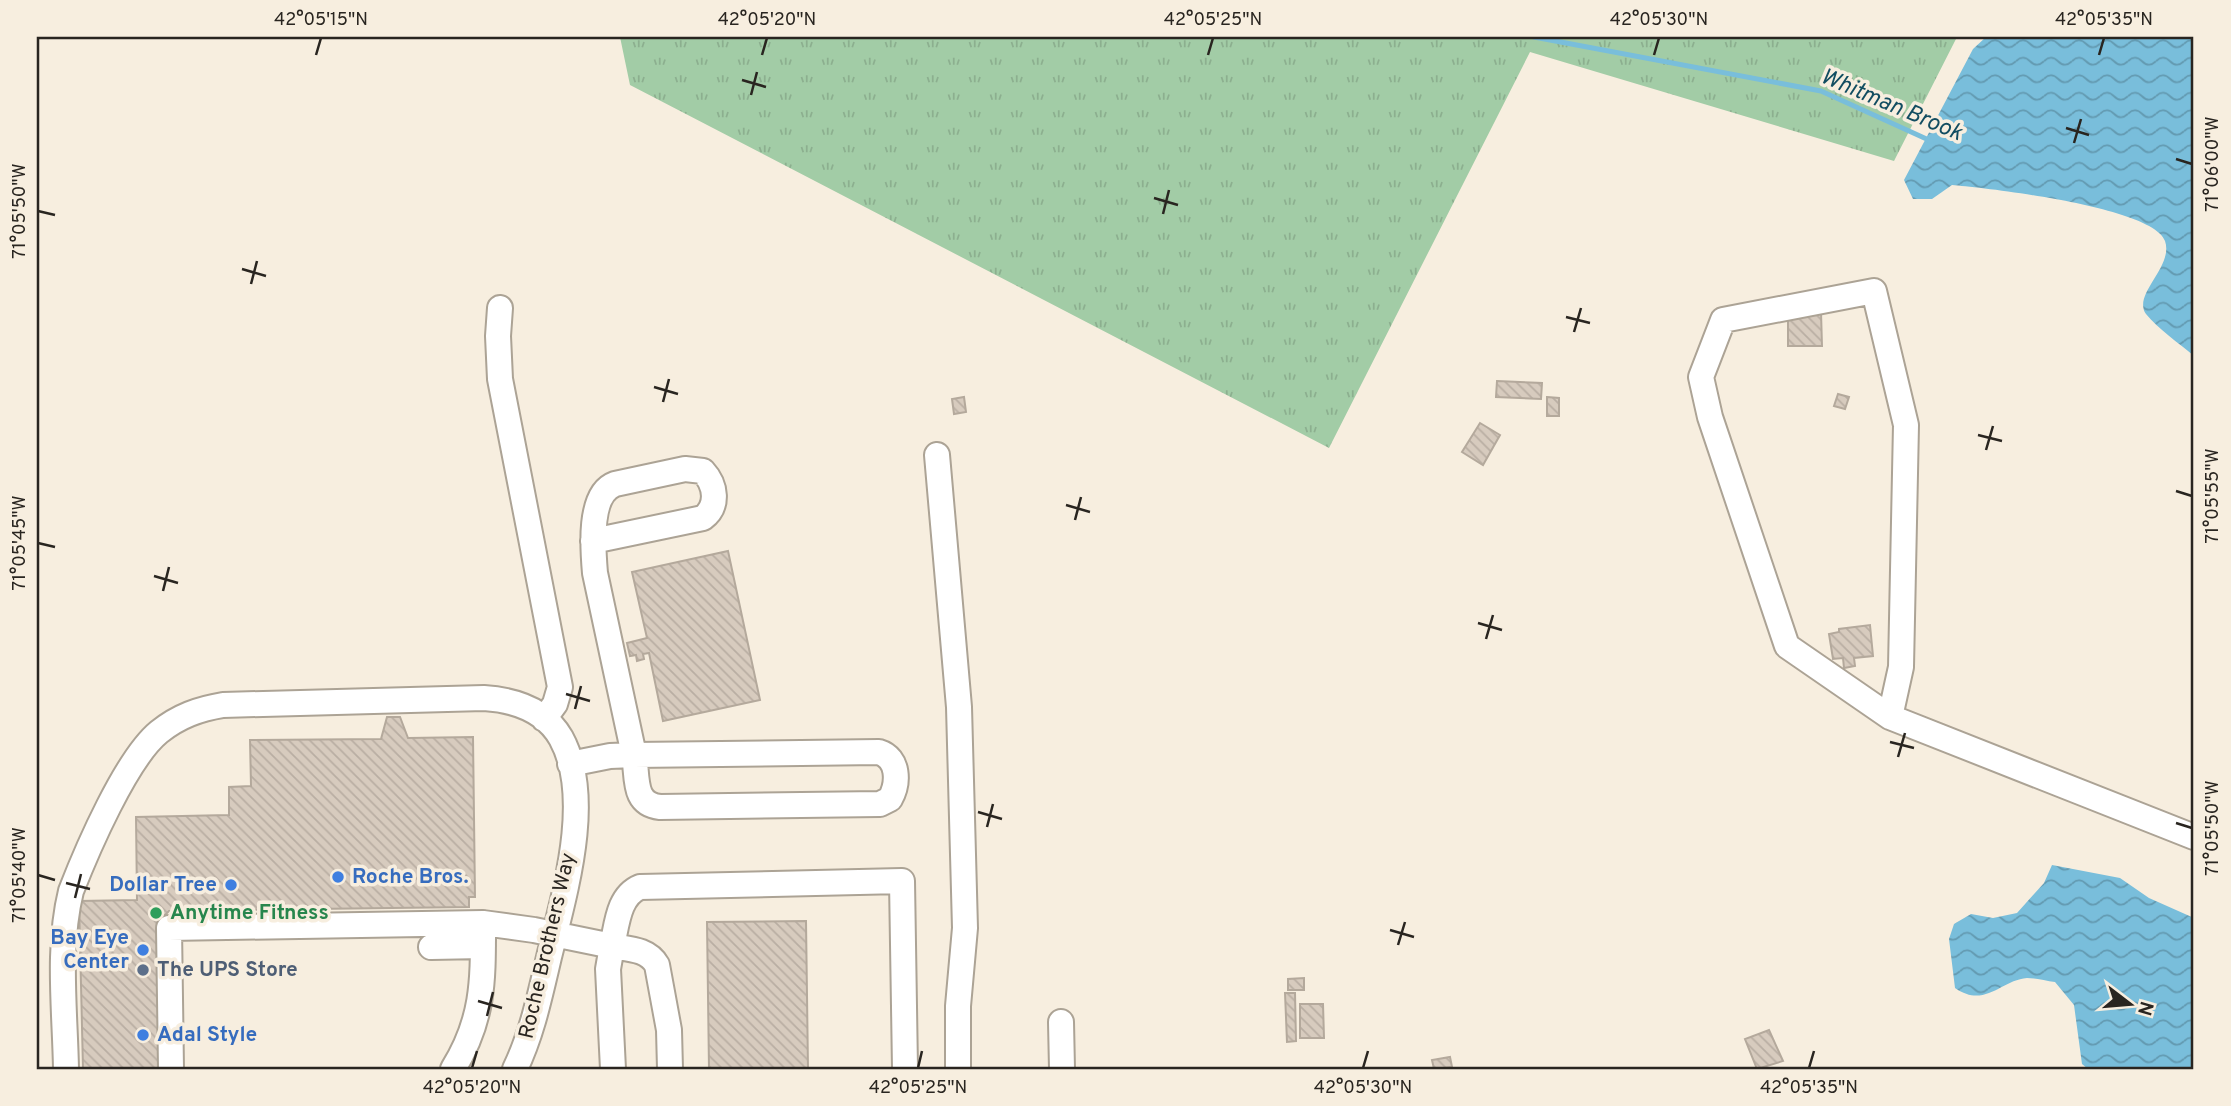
<svg xmlns="http://www.w3.org/2000/svg" width="2231" height="1106" font-family="Overpass,sans-serif">
<style>
.park{fill:url(#park-tufts)}
.water{fill:url(#water-waves)}
.lines{fill:none;stroke-linecap:round;stroke-linejoin:round}
.stream{stroke:#79bedb;stroke-width:5}
.building{fill:url(#building-back-hatch);stroke:#b4a99c;stroke-width:2}
.minor-casing{stroke:#aca395;stroke-width:28}
.minor{stroke:#fff;stroke-width:24}
.ticks{fill:none;stroke:#292520;stroke-width:2.5}
.shop-dot{fill:#3f7fe0;stroke:#f7eedf;stroke-width:2.5}
.leisure-dot{fill:#2e9e5b;stroke:#f7eedf;stroke-width:2.5}
.service-dot{fill:#5c6f8a;stroke:#f7eedf;stroke-width:2.5}
.labels{text-anchor:middle;dominant-baseline:central;stroke-width:7;stroke-linejoin:round;paint-order:stroke}
.shop-label{font-size:21px;font-weight:bold;fill:#366cbe;stroke:#f7eedf;text-anchor:start}
.leisure-label{font-size:21px;font-weight:bold;fill:#27864d;stroke:#f7eedf;text-anchor:start}
.street-label{font-size:21px;fill:#292520;stroke:#f7eedf}
.service-label{font-size:21px;font-weight:bold;fill:#4e5e75;stroke:#f7eedf;text-anchor:start}
.water-label{font-size:23px;font-style:italic;fill:#124d61;stroke:#f7eedf}
.neatline{fill:none;stroke:#292520;stroke-width:2.5}
.ticks-label{font-size:18px;text-anchor:middle;fill:#292520}
</style>
<defs>
<pattern id="park-tufts" width="24" height="20" patternUnits="userSpaceOnUse" patternTransform="scale(1.75)"><rect width="24" height="20" fill="#a2cca6"/><path d="M3 7l-1-3M5 7V3M7 7l1-3M15 17l-1-3M17 17v-4M19 17l1-3" fill="none" stroke="#8caf8f"/></pattern>
<pattern id="water-waves" width="16" height="10" patternUnits="userSpaceOnUse" patternTransform="scale(1.75)"><rect width="16" height="10" fill="#79bedb"/><path d="M0 5q4-4 8 0t8 0" fill="none" stroke="#639ab1"/></pattern>
<pattern id="building-back-hatch" width="6" height="6" patternUnits="userSpaceOnUse" patternTransform="scale(1.75)"><rect width="6" height="6" fill="#d7cbbe"/><path d="M-1 5l2 2M0 0l6 6M5-1l2 2" fill="none" stroke="#b9aea3"/></pattern>
</defs>
<rect width="100%" height="100%" fill="#f7eedf"/>
<!-- park -->
<path class="park" d="M620,37H1957L1894,161L1530,52L1329,448L630,85Z"/>
<!-- water -->
<path class="water" d="M1986,37H2194V356C2180,344 2157,328 2146,314C2132,294 2174,267 2165,241C2153,207 1988,188 1952,185L1932,199H1913L1904,180L1973,49Z
M2052,865L2120,878L2149,898L2194,918V1069H2088L2082,1064L2074,1005L2055,982C2046,981 2036,978 2027,978C2001,980 1985,1009 1955,988L1949,939L1954,924L1971,914L1993,918L2017,913L2044,883Z"/>
<g class="lines">
<!-- stream -->
<path class="stream" d="M1534,37L1821,91L1931,141"/>
</g>
<!-- building -->
<path class="building" d="M1788,312H1821L1822,346H1788Z
M1497,381L1542,383L1541,399L1496,397Z
M1838,394L1849,397L1845,409L1834,406Z
M964,397L966,412L954,414L952,399Z
M1547,397L1559,398V416H1547Z
M1480,423L1500,435L1483,465L1462,452Z
M728,551L760,700L663,721L649,653L643,654L644,659L637,661L636,655L630,656L627,643L647,638L632,572Z
M1870,625L1873,656L1854,658L1855,666L1844,668L1843,658L1833,659L1829,634L1839,632V629Z
M387,717H400L408,738L473,737L475,897H469V907L169,911L157,923L160,1069H83L79,901L137,900L136,817L229,815V787L251,786L250,740L381,739Z
M806,921L808,1069H709L707,922Z
M1304,978V990H1288V979Z
M1285,993H1295L1296,1041L1287,1042Z
M1300,1004H1323L1324,1038H1300Z
M1769,1030L1783,1061L1757,1069L1745,1039Z
M1450,1057L1452,1067L1434,1069L1432,1060Z"/>
<g class="lines">
<defs>
<path id="minor" d="M1874,291L1906,425L1901,667L1890,717L1787,646L1710,417L1701,377L1723,320Z
M500,308L498,336L500,379L560,687L555,704L544,719
M937,455L959,707L965,928L958,1006V1069
M1890,717L2194,837
M570,764L610,756L634,755C638,777 632,804 660,807L880,804L890,799C899,783 899,758 879,752L634,755L595,573C593,550 588,494 615,484L685,469L703,471C716,485 719,506 703,518L593,541
M483,923L534,930L612,946C617,925 618,896 640,887L902,881L905,1069
M431,947L483,946
M1061,1022L1062,1069
M66,1069C65,1011 57,948 71,891C87,850 126,759 159,732C179,716 199,709 223,705L484,698C514,700 545,710 561,738C594,798 564,895 549,957C540,995 532,1034 515,1069
M171,1069L169,928L483,923C483,980 484,1019 453,1069
M613,1069L608,969L612,946C629,949 648,949 657,965L669,1030L670,1069"/>
</defs>
<!-- minor casing -->
<use href="#minor" class="minor-casing"/>
<!-- minor -->
<use href="#minor" class="minor"/>
</g>
<!-- ticks -->
<path class="ticks" d="M316,55L321,38M762,55L767,38M1208,55L1213,38M1654,55L1659,38M2099,55L2104,38M742,80L766,87M751,95L757,72M2066,128L2089,135M2074,143L2081,119M2176,159L2192,164M1154,198L1178,205M38,211L55,215M1163,214L1169,190M242,269L266,276M251,284L257,261M1566,317L1590,323M1574,332L1581,308M654,387L678,394M663,402L669,379M1978,435L2002,441M1986,450L1993,426M2176,491L2192,496M1066,505L1090,512M1075,520L1081,497M38,543L55,547M154,576L178,583M163,591L169,567M1478,623L1502,630M1486,639L1493,615M566,694L590,701M575,709L581,686M1890,742L1914,748M1898,757L1905,733M978,812L1002,819M2176,823L2192,828M987,827L993,804M38,875L55,880M66,883L90,889M75,898L81,874M1390,930L1414,937M1398,945L1405,922M478,1001L502,1008M487,1016L493,992M472,1068L477,1051M918,1068L922,1051M1363,1068L1368,1051M1809,1068L1814,1051"/>
<!-- markers -->
<g class="shop-dot">
<circle cx="338" cy="877" r="7"/>
<circle cx="231" cy="885" r="7"/>
<circle cx="143" cy="950" r="7"/>
<circle cx="143" cy="1035" r="7"/>
</g>
<circle class="leisure-dot" cx="156" cy="913" r="7"/>
<circle class="service-dot" cx="143" cy="970" r="7"/>
<g class="labels">
<!-- shop labels -->
<g class="shop-label">
<text x="352" y="877">Roche Bros.</text>
<text x="217" y="885" text-anchor="end">Dollar Tree</text>
<text x="129" y="938" text-anchor="end">Bay Eye<tspan x="129" dy="24">Center</tspan></text>
<text x="157" y="1035">Adal Style</text>
</g>
<!-- leisure labels -->
<g class="leisure-label">
<text x="170" y="913">Anytime Fitness</text>
</g>
<!-- street labels -->
<g class="street-label">
<text transform="translate(548 946) rotate(-77)">Roche Brothers Way</text>
</g>
<!-- service labels -->
<g class="service-label">
<text x="157" y="970">The UPS Store</text>
</g>
<!-- water labels -->
<g class="water-label">
<text transform="translate(1891 106) rotate(23)">Whitman Brook</text>
</g>
</g>
<!-- border -->
<rect width="2231" height="1106" fill="none" stroke="#f7eedf" stroke-width="77"/>
<!-- north arrow -->
<g transform="translate(2130 1004) rotate(106)" stroke="#f7eedf" stroke-width="5" paint-order="stroke">
<path d="M0-5L12 26L0 18L-12 26Z" fill="#292520"/>
<text y="-10" font-size="19" font-weight="bold" text-anchor="middle" fill="#292520">N</text>
</g>
<rect x="38" y="38" width="2154" height="1030" class="neatline"/>
<g class="ticks-label">
<text x="321" y="25">42°05'15"N</text>
<text x="767" y="25">42°05'20"N</text>
<text x="1213" y="25">42°05'25"N</text>
<text x="1659" y="25">42°05'30"N</text>
<text x="2104" y="25">42°05'35"N</text>
<text transform="translate(2212 164) rotate(-90)" y="6">71°06'00"W</text>
<text transform="translate(19 211) rotate(-90)" y="6">71°05'50"W</text>
<text transform="translate(2212 496) rotate(-90)" y="6">71°05'55"W</text>
<text transform="translate(19 543) rotate(-90)" y="6">71°05'45"W</text>
<text transform="translate(2212 828) rotate(-90)" y="6">71°05'50"W</text>
<text transform="translate(19 875) rotate(-90)" y="6">71°05'40"W</text>
<text x="472" y="1093">42°05'20"N</text>
<text x="918" y="1093">42°05'25"N</text>
<text x="1363" y="1093">42°05'30"N</text>
<text x="1809" y="1093">42°05'35"N</text>
</g>
</svg>
